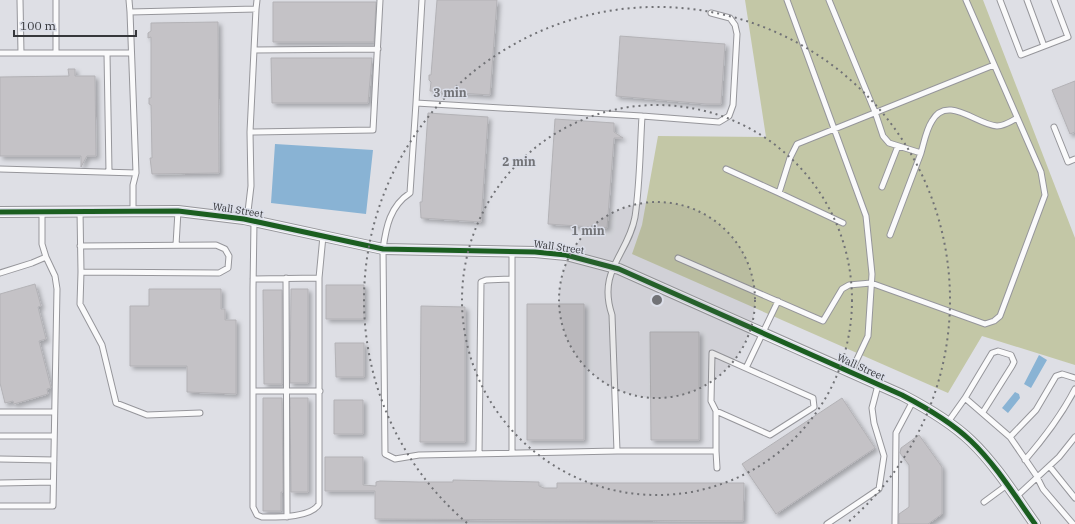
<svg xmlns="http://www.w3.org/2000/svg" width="1075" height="524" font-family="'IBM Plex Serif',serif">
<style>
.green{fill:#c3c7a6}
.water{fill:#89b3d4}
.building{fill:#c4c2c6;stroke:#b3b2b6;filter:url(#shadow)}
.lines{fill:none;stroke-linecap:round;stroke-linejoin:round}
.lane-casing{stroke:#96969b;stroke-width:7}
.street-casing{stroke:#96969b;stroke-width:12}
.lane{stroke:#fafafb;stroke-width:5}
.street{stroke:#fafafb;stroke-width:10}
.cycleway-casing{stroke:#dbdee8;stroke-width:8}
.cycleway{stroke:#1b5e20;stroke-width:5}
.ring{fill:none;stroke:#717276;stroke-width:2;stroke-dasharray:2 4}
.labels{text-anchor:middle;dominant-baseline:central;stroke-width:3;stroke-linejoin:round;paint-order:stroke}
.street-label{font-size:10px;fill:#36373b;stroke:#dbdee8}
.centre{fill:#717276;stroke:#dbdee8;stroke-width:2}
.ring-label{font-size:12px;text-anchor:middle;font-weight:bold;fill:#717276;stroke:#dbdee8;stroke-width:3;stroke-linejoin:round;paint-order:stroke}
</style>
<defs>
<filter id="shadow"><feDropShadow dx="3" dy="3" stdDeviation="2" flood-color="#0004"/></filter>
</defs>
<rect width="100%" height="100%" fill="#dedfe5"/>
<!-- green -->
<path class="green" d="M745,0H983L1075,238V365L982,336L948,393L632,254L642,225L658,136L766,137Z"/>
<!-- water -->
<path class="water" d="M275,144L373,150L366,214L271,203Z
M1039,355L1047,360L1031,388L1024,384Z
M1015,392L1019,394L1020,398L1008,413L1002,408Z"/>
<!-- building -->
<path class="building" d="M437,0H497L490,95L430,91L431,82L429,80V75H431Z
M273,2H376L374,42H273Z
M218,22L219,173L152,174L150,158H152L151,105L149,104V98H151V37L148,38V33L151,31V23Z
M620,36L725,44L721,104H706L616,96Z
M271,58H372L368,103H272Z
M68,69H75V76H95L96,156H87L81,167V156H0V77L69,76Z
M1075,81V132L1070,134L1052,90Z
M428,113L488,117L481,222L421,218L420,202H422Z
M555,119L614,123V132L623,138H614L607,228L548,224Z
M35,284L41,306L38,307L46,339L39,341L51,388L47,389L48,394L14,404L13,401L5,403L0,383V294Z
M326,285H364V319H326Z
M149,289H221V309H225V320H236V394L187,392V366H130V306H149Z
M291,289H308V383H290Z
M263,290H282V384H264Z
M527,304H584V440H527Z
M421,306L465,307V442H420Z
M650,332H699V440H651Z
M335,343H364V377H336Z
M263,398H282L283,492H281V511H263Z
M290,398H308V492H291Z
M842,398L875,448L776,514L742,464Z
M334,400H363V434H334Z
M919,435L942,467V514L928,524H899V514L909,507V465L900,453L901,448Z
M325,457H363V485L376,486V482L380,481L419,482H453V480L539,482V486L544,488H557V483H744L743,521L375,519V491H325Z"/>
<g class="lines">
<defs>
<path id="lane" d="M129,0L130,12
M787,0L866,216L872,274L868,336L851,372
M829,0L875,112L883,136L889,143L921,153L890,235
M1000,0L1021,55L1068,37L1054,0
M1027,0L1044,46
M256,9L257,0
M254,50L378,49
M0,53H21L20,0
M21,53H107L109,172
M56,53V0
M107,53H131
M416,103L422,0
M642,116C640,149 640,184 635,217C628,255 597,270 612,315L617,451L419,455L395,459L385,454L383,249C386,227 390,206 410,193L416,103L642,116L719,122L729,116L733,105L737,34L735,25L730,18L711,13
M1054,127L1068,162L1075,159
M250,132L373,130L380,0
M921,153C924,143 926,130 932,121C947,94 977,125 997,126C1004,126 1012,121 1017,118
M0,169L136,173
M726,169L779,193
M882,187L898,146
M80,211L81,272L219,273L228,268L229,256L225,249L216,245L80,246
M133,211V185L136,173L130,12L256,9L250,132L251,186L247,220
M254,222L253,289V507L257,515L262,517C277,517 311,518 319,504V278L323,236
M843,223L779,193L790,158L797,144L994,65
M176,245L178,211
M678,258L823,321L842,289L849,285L871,283L985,324L994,321L1000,316L1045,195L1041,172L966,0
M81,272L80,304L102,345L116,403L147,415L200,413
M0,273L32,263L46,257L42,244V211
M286,278L287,517
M253,279L319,278
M746,368L778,301
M253,391H320
M965,398L992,353L998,351L1011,355L1014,362L1012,366L983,412
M0,412H54
M948,422L965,398L1010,437L1036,410L1056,376L1062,374L1075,378
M0,436H54
M1010,437L1036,475L1043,489L1073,524
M617,451H716V411L711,401L712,353L813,398L814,407L770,435L716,411
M716,451L717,468
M512,453V251
M479,454L481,282L486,280L512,279
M0,459L54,460
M1025,460C1045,437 1061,416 1075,389
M1050,467L1075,498
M0,483L53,482
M1016,497L1059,457L1075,437
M984,502L1007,485
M0,506H53L57,289L55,276L46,257
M827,524L879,489L884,456L874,423L872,408L878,385
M895,524L896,433L913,401"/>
<path id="street" d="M0,212L178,211L244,219L383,249L535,252L566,255L619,269L902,395C927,408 951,422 971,441C996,465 1015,496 1035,524"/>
</defs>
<!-- lane casing -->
<use href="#lane" class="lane-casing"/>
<!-- street casing -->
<use href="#street" class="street-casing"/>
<!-- lane -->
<use href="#lane" class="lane"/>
<!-- street -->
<use href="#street" class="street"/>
<defs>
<path id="cycleway" d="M0,212L178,211L244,219L383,249L535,252L566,255L619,269L902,395C927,408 951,422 971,441C996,465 1015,496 1035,524"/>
</defs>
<!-- cycleway casing -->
<use href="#cycleway" class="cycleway-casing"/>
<!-- cycleway -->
<use href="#cycleway" class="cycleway"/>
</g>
<!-- distance rings -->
<circle cx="657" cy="300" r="98" fill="#717276" fill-opacity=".12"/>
<g class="ring">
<circle cx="657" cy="300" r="98"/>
<circle cx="657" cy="300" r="195"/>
<path d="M467 523A293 293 0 1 1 847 523"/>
</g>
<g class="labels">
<!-- street labels -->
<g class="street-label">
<text transform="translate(238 210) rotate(9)">Wall Street</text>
<text transform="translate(559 247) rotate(8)">Wall Street</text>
<text transform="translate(861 367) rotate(24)">Wall Street</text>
</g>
</g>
<circle cx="657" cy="300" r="6" class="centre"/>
<g class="ring-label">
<text x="450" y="97">3 min</text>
<text x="519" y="166">2 min</text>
<text x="588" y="235">1 min</text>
</g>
<!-- scale -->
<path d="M14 30v6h122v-6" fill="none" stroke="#36373b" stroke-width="2"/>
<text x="20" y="30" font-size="12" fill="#36373b" stroke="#dbdee8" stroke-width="3" paint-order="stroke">100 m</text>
</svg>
